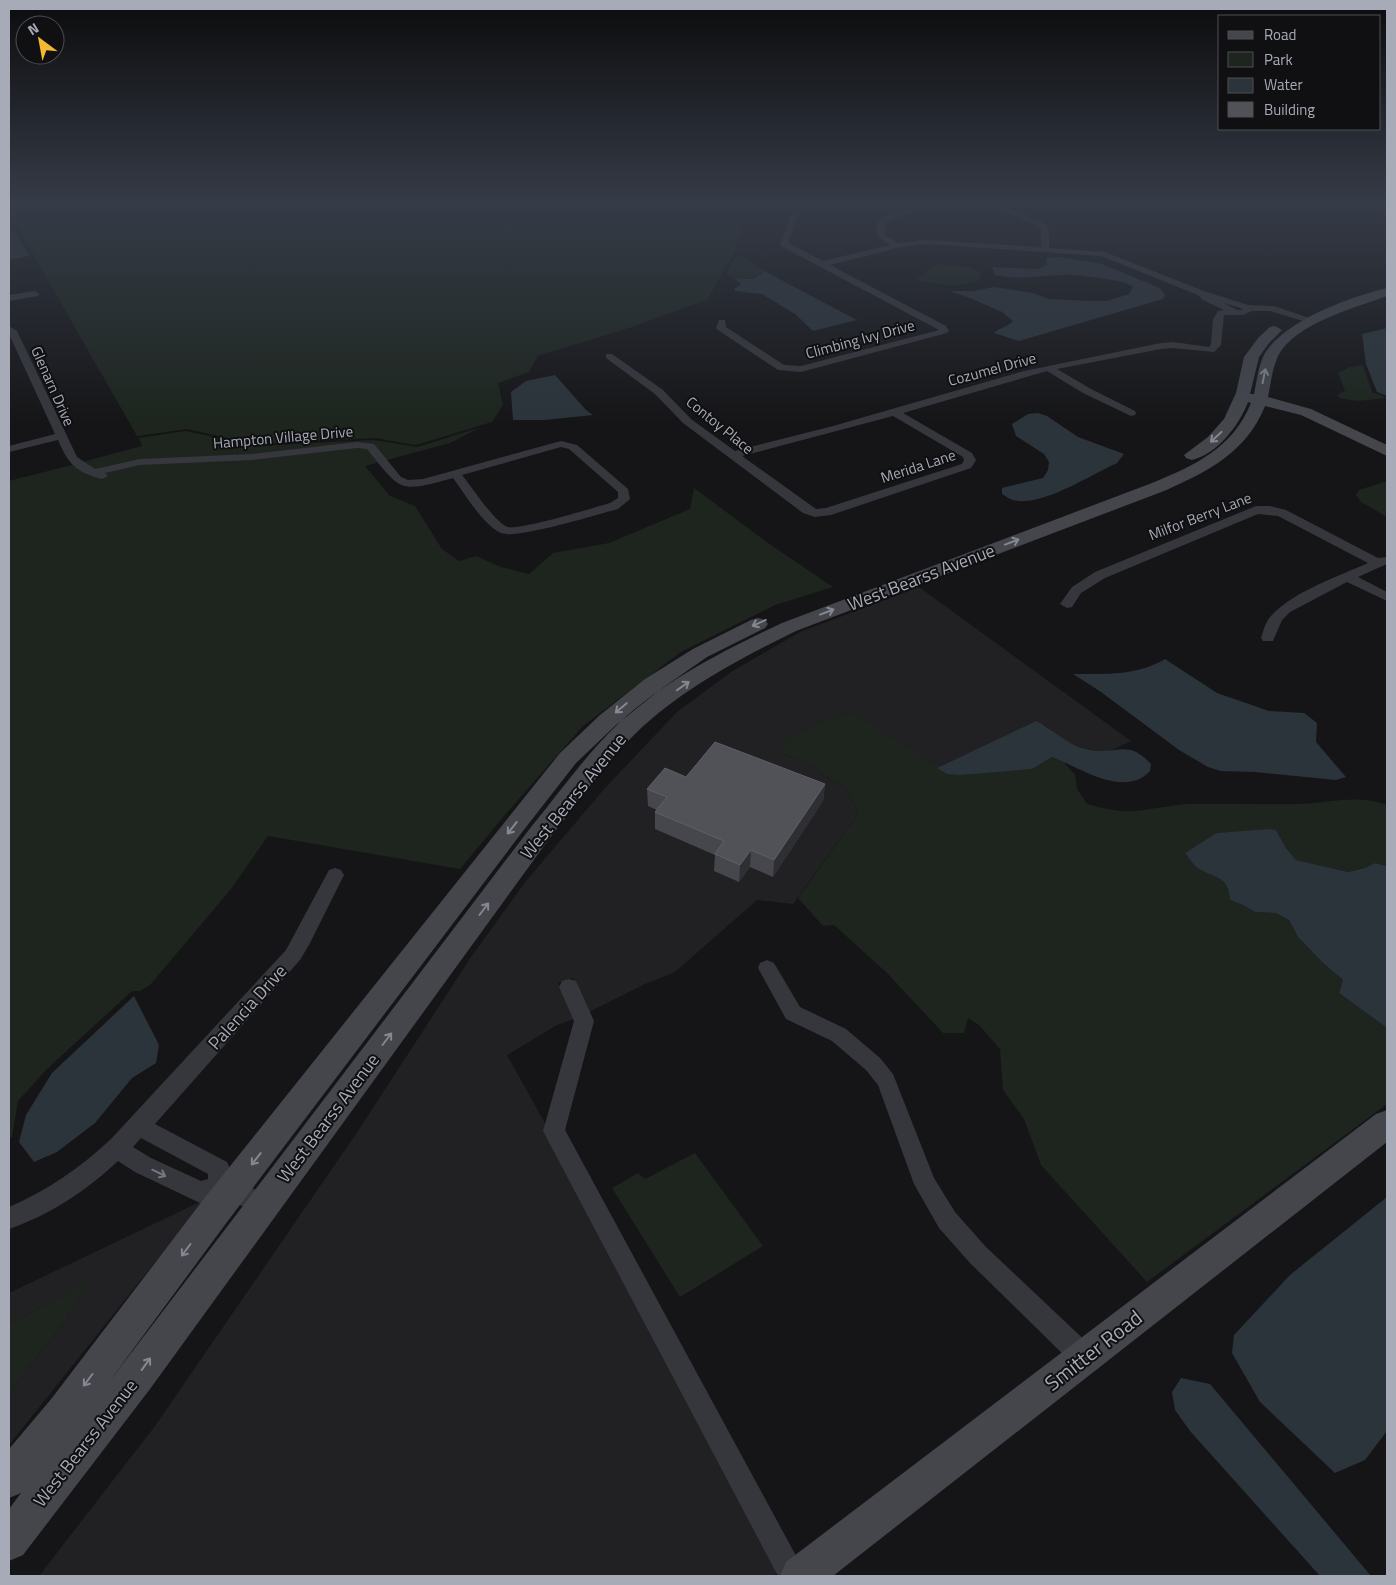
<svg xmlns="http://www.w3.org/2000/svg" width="1396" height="1585" font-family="'Titillium Web',sans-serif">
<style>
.built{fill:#212124}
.green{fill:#1d251e}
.water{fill:#2b343b}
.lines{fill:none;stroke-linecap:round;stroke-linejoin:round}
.street{fill:#36373c;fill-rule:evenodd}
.secondary{fill:#44464c;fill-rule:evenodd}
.wall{fill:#46474c}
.shaded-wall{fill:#2e2f32}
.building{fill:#515258;stroke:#5e6066}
.oneway{stroke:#848892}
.oneway2{stroke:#747780}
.labels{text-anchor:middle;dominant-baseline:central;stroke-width:4;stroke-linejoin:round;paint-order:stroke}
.far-street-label{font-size:15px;fill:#a7abb7;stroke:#101012}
.street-label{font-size:18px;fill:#a7abb7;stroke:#101012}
.near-street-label{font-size:21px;fill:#a7abb7;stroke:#101012}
</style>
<rect width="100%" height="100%" fill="#151517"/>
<!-- built -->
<path class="built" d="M919,587L1131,741L1108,752L1085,749L1064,740L1046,726L1036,721L937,768L853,714L824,721L782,753L809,765L845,788L859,813L793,904L757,900L675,972L645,984L589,1012L573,978L558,983L574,1019L557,1025L507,1055L546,1125L777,1573L773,1576H39L155,1426L356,1134L471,957L526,881L605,788L677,712L731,672L800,632Z
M204,1200L184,1226L9,1445V1392L63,1324L89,1281L9,1325V1293Z"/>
<!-- green -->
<path class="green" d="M9,201H748L736,249L708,299L632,327L538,356L529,372L498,383L503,405L492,422L416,445L375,438L256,444L187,429L137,436L9,212Z
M742,256L765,271C751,280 741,281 726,274C730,266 732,257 742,256Z
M938,264L969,267L981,273L979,280C958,288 938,285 916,280L932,267Z
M1363,365L1372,392L1387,398L1357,401L1339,398L1337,395L1345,391L1338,373L1350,367Z
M481,427L450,443L365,466L390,496L415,506L442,549L459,561L476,556L501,567L529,574L553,553L609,543L690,509L694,488L768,543L833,587L775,605L681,652L583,726L504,816L460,869L268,836L231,889L150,985L140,991H132L47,1069L18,1101L12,1137L9,1138V481L72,465L90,476L98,472L82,462L142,446L139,438L186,431L255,446L374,440L417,447Z
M1387,481V517L1361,502L1356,495L1359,490Z
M853,713L948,774L993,771L1038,765L1052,757L1064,762L1075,775L1077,789L1087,804C1102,808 1117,812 1132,811C1151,810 1170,805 1189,804C1226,803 1263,805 1300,804C1330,803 1358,794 1387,805V866L1375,863L1365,868L1348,872L1296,860L1286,848L1276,830L1216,833L1185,853C1189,858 1193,865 1199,868C1216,879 1227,875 1230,900L1243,905L1255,912L1276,913L1289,920L1298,937L1322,962L1343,980L1339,993L1387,1028V1104L1147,1282L1041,1165L1024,1119L1003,1090L1000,1049L979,1025L968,1018L964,1033H943L887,973L834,925L823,926L798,898L859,813L845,788L809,765L782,753L783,743L824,721Z
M695,1153L763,1246L680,1297L612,1188L638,1173L645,1179Z
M90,1280L63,1324L9,1392V1325Z"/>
<!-- water -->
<path class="water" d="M9,228L15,233L29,256L9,260Z
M1059,257L1102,264L1160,288L1165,295L1163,299L1019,341L994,333C1000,327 1008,327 1013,321L1002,312L970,298L950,291H973L994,287L1032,293L1050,299L1093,301H1107L1129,294L1133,286C1125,282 1117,281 1107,279C1091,277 1077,274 1061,275C1039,276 1017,280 995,275L992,267L1037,269L1047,265L1046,258Z
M765,271L766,272L857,320L813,331L795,314L762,294L735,291L734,289L741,284L734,278L753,279Z
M1387,328V396L1377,392L1366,364L1362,334Z
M555,375L586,410L593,415L544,420H513L511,392L526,381Z
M1038,413L1047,416L1078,437L1124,454L1117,463C1093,474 1050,501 1024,501C1015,502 1009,499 1002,494V488L1043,478L1048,470L1049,462L1044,454L1016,436L1012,424L1028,414Z
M1165,659L1217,693L1269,711L1304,713L1317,723L1316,742L1346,777L1336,780L1255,772L1221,771L1208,767L1179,750L1101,692L1073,674C1104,674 1137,676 1165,659Z
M1036,721C1053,729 1067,745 1086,749C1116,757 1126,737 1151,764L1150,771C1124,799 1079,767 1052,757L1032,769L959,775L947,774L937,768Z
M1270,829L1276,830L1286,848L1296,860L1348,872L1365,868L1375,863L1387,866V1028L1339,993L1343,980L1322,962L1298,937L1289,920L1276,913L1255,912L1243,905L1230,900C1228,875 1215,879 1198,868C1193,865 1189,858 1185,853L1216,833Z
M134,996L159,1045L156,1063L132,1078L95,1123L57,1152L34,1162L19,1142L26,1115L52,1073Z
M1387,1197V1431L1365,1460L1335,1473L1260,1402L1232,1353L1234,1335L1290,1275Z
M1181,1378L1210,1384L1371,1576H1320L1190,1431L1175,1410L1172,1392Z"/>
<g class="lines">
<!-- street -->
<path class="street" d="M798,201H808L802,205L788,243L823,261L890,245L877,236V223L886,215L912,207H915V211L892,219L885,224V235L898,243L925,240L1041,247V229L1038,226L979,201H990L1044,222L1049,229V248L1105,252L1204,291L1248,305L1274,306L1318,321L1313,324L1270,311H1252L1243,315H1224L1221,345L1214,352L1173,348L1161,349L1057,369L1091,389L1135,411L1136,413L1135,415L1131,416L1083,393L1047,371L903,413L972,453L976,460L971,468L831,515L815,517L803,513L683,423L655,394L606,358V354H612L663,390L691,419L735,451L833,426L1024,371L1161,343L1173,342L1209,347L1211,344L1213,319L1218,311L1224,310L1203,300L1198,295L1101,256L925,244L897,248L830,265L946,326L949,331L947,333L801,372L778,370L718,330L716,328L719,320H725L726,327L784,365L801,366L939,330L781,246L780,244L795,204ZM1224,303L1241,308L1242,310H1237ZM893,416L963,457L964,460L962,464L826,508L816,509L742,456Z
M35,291L39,294L38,296L9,301V295Z
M9,326L17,331L77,457L95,469L140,459L252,454L357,442L374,444L401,477L408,480L423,479L561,441L577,445L628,489L630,499L618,509C599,514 515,540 501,533C483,525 465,494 453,478C398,493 402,492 367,449L357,448L252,460L140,465L105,473L108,476L102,479C77,473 68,464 58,440L9,452V446L55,434L9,334ZM561,447L569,449L618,492V498L610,503C593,508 521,530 508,527C496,524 471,486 462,475Z
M1256,506H1270L1286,510L1378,558L1387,557V564L1358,577L1387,592V601L1347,582L1290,612L1282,620L1273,641H1263L1261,638C1264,629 1266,620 1273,614C1295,591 1339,576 1368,563L1278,516L1258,514L1105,578L1081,593L1072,607L1067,608L1060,604L1072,587L1095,572Z
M335,868L341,870L344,875L309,945L300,960L155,1124L227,1162L230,1169V1179L271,1196L274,1204L271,1212L263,1215L219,1196L200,1203L135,1172L118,1161C86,1191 50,1215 9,1229V1207C48,1190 80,1168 111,1139L286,950L329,870ZM141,1138L208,1174V1179L201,1181L151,1158L133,1147Z
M767,960L774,963L800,1007L846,1029L880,1058L893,1074L934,1178L955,1212L986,1247L1093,1348L1096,1357L1093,1366L1084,1369L1075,1366L970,1263L939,1228L914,1184L878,1085L866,1070L832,1041L786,1019L758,968L760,963Z
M569,979L576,981L594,1021L565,1130L807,1576H778L543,1131L574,1021L559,987L562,981Z"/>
<!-- secondary -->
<path class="secondary" d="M1361,201H1378L1387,204V211Z
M1387,288V296C1355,308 1295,323 1278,356C1272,369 1271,383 1268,397L1311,409L1387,445V456L1301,415L1265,406C1247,452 1207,472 1164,491L796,631C739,659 682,689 636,733C603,765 577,804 549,839L150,1389L23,1555L9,1561V1509L21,1493L9,1498V1449L52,1398L203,1200L560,753L600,715L645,679L693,649L751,620L758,618L765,620L768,624L765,628L707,657L661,689L616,725L576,763L523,831L227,1222L109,1382L531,827C560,792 587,753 620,722C667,679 725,650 782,623L1152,483C1195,465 1232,449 1251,403L1248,402C1239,426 1217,454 1192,460L1186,458L1184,455L1208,437L1224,419L1236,393L1244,357L1259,337L1270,327L1275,326L1282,330L1269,343L1259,357L1250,394H1254C1257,380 1258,366 1265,353C1286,320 1350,297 1387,288Z
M1387,1110V1142L833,1576H780L786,1562L1376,1114Z"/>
</g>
<!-- wall -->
<path class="wall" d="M686,777L825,784L823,801L773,877L750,867L739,882L714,871L715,855L655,829V812L657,810L648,806L647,789Z"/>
<!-- shaded-wall -->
<path class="shaded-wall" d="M825,784L823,801L773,877L774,860Z
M751,850L750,867L739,882L740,865Z"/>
<!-- building -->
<path class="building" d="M715,742L825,784L774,860L751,850L740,865L715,854L724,841L655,812L667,797L647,789L665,768L686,777Z"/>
<!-- one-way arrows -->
<defs><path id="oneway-shaft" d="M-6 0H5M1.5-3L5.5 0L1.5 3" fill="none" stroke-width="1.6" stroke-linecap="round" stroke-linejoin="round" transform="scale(1.25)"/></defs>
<g class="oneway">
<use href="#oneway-shaft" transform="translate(1264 376) rotate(-79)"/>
<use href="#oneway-shaft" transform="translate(1216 437) rotate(137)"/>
<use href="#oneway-shaft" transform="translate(1012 542) rotate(-21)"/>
<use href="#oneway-shaft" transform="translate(827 612) rotate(-21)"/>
<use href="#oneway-shaft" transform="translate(759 623) rotate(156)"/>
<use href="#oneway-shaft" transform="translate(683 686) rotate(-35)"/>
<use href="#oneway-shaft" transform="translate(621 708) rotate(140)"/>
<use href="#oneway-shaft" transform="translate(512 828) rotate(128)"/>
<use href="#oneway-shaft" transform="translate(484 909) rotate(-53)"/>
<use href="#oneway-shaft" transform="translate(387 1039) rotate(-53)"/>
<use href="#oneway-shaft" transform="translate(256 1159) rotate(128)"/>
<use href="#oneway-shaft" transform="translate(186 1250) rotate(127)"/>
<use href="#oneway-shaft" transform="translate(146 1364) rotate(-54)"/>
<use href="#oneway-shaft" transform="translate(88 1380) rotate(127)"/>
</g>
<use class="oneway2" href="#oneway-shaft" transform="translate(159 1173) rotate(26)"/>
<!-- sky -->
<linearGradient id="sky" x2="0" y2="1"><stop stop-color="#0c0c0d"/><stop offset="0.48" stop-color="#353b47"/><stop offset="1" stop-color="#353b47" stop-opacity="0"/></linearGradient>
<rect width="1396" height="423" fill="url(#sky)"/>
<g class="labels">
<!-- far-street labels -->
<g class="far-street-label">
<text transform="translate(860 339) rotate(-15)">Climbing Ivy Drive</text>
<text transform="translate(992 369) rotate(-15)">Cozumel Drive</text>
<text transform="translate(53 386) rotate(66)">Glenarn Drive</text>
<text transform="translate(720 425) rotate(39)">Contoy Place</text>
<text transform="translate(283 437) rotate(-5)">Hampton Village Drive</text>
<text transform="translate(918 466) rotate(-18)">Merida Lane</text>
<text transform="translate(1200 516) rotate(-21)">Milfor Berry Lane</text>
</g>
<!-- street labels -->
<g class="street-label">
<text transform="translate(921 577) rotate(-21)">West Bearss Avenue</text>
<text transform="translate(573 796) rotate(-51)">West Bearss Avenue</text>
<text transform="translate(247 1007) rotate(-48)">Palencia Drive</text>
<text transform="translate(328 1118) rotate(-53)">West Bearss Avenue</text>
<text transform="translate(85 1443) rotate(-52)">West Bearss Avenue</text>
</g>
<!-- near-street labels -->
<g class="near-street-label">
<text transform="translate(1093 1350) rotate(-38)">Smitter Road</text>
</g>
</g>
<!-- border -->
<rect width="1396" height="1585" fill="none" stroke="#a7abb7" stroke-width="20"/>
<!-- legend -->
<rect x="1218" y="15" width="162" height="115" fill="#101012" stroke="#4c4e54"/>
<rect x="1228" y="31" width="25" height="8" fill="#44464c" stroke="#4c4e54"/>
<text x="1264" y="40" font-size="15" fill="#a7abb7">Road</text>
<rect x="1228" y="52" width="25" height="15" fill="#1d251e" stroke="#4c4e54"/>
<text x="1264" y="65" font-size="15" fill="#a7abb7">Park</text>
<rect x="1228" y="78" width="25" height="15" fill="#2b343b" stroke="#4c4e54"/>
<text x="1264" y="90" font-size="15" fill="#a7abb7">Water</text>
<rect x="1228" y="102" width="25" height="15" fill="#515258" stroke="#4c4e54"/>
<text x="1264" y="115" font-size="15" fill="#a7abb7">Building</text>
<!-- north arrow -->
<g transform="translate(40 40) rotate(328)"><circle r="24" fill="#101012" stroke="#4c4e54"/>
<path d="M0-4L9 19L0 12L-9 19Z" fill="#f3b931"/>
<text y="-8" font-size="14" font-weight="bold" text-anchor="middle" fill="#a7abb7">N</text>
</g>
</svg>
